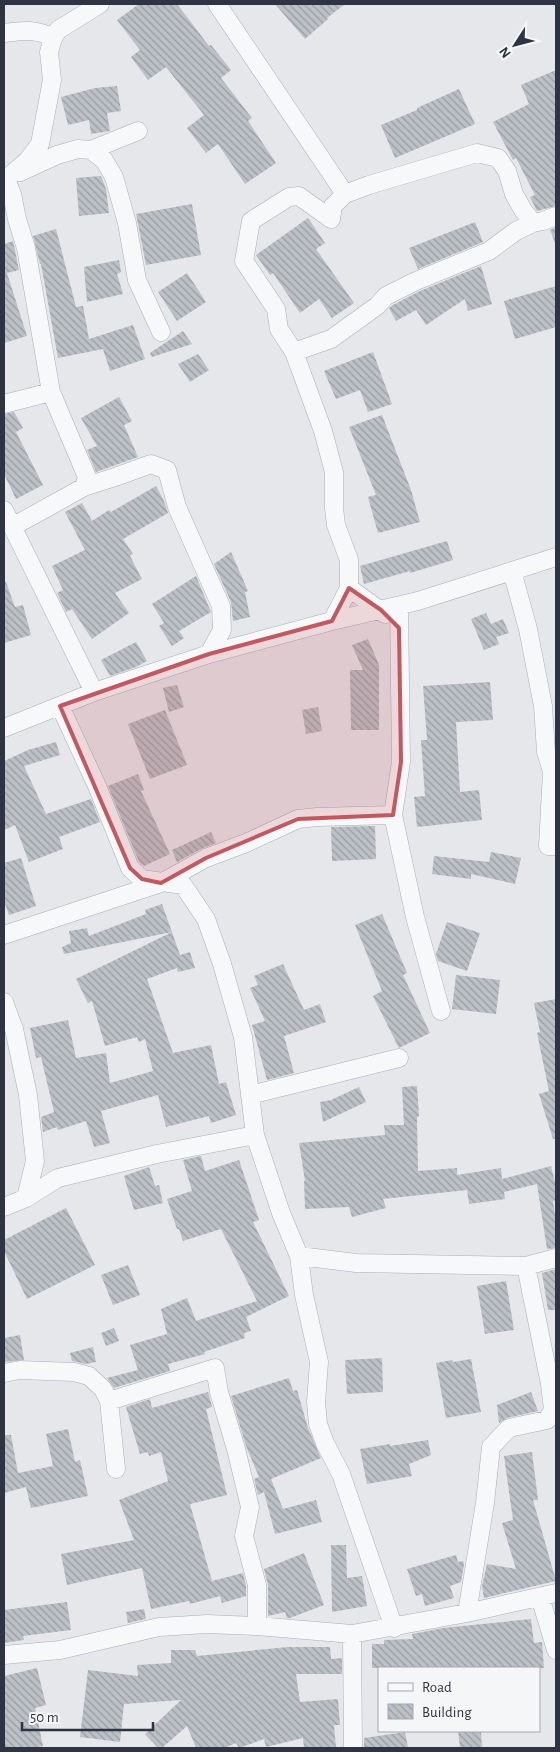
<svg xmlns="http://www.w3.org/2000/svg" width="560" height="1752" font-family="'Alegreya Sans',sans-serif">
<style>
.building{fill:url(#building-back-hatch)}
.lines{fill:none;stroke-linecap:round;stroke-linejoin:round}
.minor-casing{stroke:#aaaeb5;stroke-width:19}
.minor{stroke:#f7f8fa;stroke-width:18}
.marked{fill:#c25860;fill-opacity:0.2;stroke:#c25860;stroke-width:4;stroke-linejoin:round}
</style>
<defs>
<pattern id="building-back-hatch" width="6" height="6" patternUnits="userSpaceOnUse" patternTransform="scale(1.25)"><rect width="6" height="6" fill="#bcc0c7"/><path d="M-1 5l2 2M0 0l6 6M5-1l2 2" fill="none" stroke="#999da3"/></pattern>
</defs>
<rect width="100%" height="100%" fill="#e5e7eb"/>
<!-- building -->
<path class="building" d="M139,4H177L209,46L211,45L231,70L221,78L252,118L248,121L276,163L245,184L218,144L206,153L187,128L204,115L166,67L148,80L131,57L140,50L117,20Z
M275,4H345L327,18L328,19L305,39Z
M556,70V206L537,211L530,197L535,195L516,158L513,160L493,122L529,104L521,85Z
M117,86L121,111L107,113L110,131L91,134L89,120L68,125L61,97L95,88Z
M459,89L475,124L395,158L381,125L417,110V108Z
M101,176L106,189L109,213L79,216L76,178Z
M192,204L201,255L146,265L136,214Z
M308,218L325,243L316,249L354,303L332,318L319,299L300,313L273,273L270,275L256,255Z
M475,222L483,242L418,269L409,248Z
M556,227V242L555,243L550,230Z
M56,229L76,307L83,306L89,339L133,325L145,359L110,371L103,349L58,358L41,264H40L33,236Z
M13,241L19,270L7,273L27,336L4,343V244Z
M119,260L121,272L117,274L123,294L87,302L84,267Z
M481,266L492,304L468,311L465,299L426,325L416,310L396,321L389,308L393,305L420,291Z
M187,273L206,302L177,321L158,292Z
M556,286V327L515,339L504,301Z
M183,331L192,344L152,357L150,353Z
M373,352L392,404L368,412L360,390L336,399L324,371Z
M198,354L209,370L190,382L178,364Z
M119,397L132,421L124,425L138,457L96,472L87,450L97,446L81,418Z
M14,412L23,428L16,432L43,485L16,499L4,474V414Z
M382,415L411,490L420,522L378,533L368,497L376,495L349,427Z
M156,486L164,501L168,513L123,539L133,554L130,556L142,579L115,593L129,613L92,639L72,609L66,612L57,593L63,590L52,566L85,550L65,512L82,503L92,521L109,510L111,512Z
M447,541L453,560L410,573V571L364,584L360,566Z
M231,552L248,591L245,592L250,617L233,621L231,602L214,564Z
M196,576L211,612L179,631L184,638L172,646L159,626L164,623L152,604Z
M4,582H6L15,607L23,605L31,635L4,643Z
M486,613L491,624L503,619L509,633L496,637L499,644L484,650L471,619Z
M368,639L379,665V730H351L350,670H363L352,645Z
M136,642L147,661L136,667L110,676L101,660Z
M490,682L493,720L456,722L460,792L479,790L482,820L417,827L414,797L425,796L421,740H427L423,686Z
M177,685L184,707L169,712L163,688Z
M318,707L322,731L306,734L302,710Z
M165,710L187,765L150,779L128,724Z
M56,742L60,755L24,766L46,814L91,799L100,822L59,837L63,849L29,862L15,825L4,830V761L28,750Z
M138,774L144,790L141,791L170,854L144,866L139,862L108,786Z
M375,826L376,859L332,861L331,827Z
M211,832L216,843L201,849L177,862L172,850Z
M491,852L521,858L515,884L471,874V879L432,874L434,856L489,862Z
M21,858L36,906L9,915L4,901V863Z
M162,904L180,955L190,952L195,968L178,972L177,968L147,979L173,1053L211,1045L219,1084L226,1082L236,1115L211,1123L209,1116L166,1127L158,1095L101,1111L110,1143L94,1147L86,1121L58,1130L57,1127L43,1132L41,1117L54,1112L41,1057L36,1058L30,1028L68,1020L76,1058L106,1053L110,1083L153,1071L145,1039L139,1042L137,1037L105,1046L92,1001L88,1003L76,979L172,932L64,954L62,947L71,943L69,931L87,928L89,936L146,914L145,910Z
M382,914L407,973L403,975L430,1033L399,1048L373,996L382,991L355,925Z
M447,922L480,933L467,971L438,961L436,954Z
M283,964L304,1010L320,1004L326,1022L284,1036L294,1073L267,1080L252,1025L265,1021L250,988L258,985L254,976Z
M456,975L500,980L496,1014L452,1009Z
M556,999V1139H553L539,1094L549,1091L537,1033L540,1032L534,1003Z
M417,1086L419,1116L417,1117L418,1171L457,1168V1175L501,1168L502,1179L551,1166L556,1186V1200L553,1201L556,1223V1248L547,1249L537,1184L504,1192L505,1199L469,1204L467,1190L383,1199L386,1208L352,1217L349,1207L305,1209L304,1181H305L299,1143L385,1135L384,1125H404L402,1087Z
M359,1087L366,1102L323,1122L320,1102L331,1100Z
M201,1156L205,1171L239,1160L259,1220L253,1222L289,1296L246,1317L251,1331L244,1333L245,1338L204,1352L205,1354L168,1364L170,1371L114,1388L107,1378L138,1370L130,1345L167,1334L161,1309L187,1298L196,1321L257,1301L221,1229L183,1241L179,1229H177L167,1199L192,1191L183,1160Z
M149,1167L155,1186L159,1185L163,1203L134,1210L124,1176Z
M66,1208L95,1265L27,1299L4,1251V1240Z
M128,1265L140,1295L113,1305L101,1275Z
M556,1269V1310H548L542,1273Z
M506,1281L514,1330L485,1334L477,1286Z
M114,1328L119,1341L106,1346L101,1333Z
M20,1335L24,1360L4,1362V1338Z
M93,1347L96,1362L86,1364L72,1361L70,1353Z
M382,1358L383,1392L347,1394L345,1360Z
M471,1359L481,1412L446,1418L436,1363L452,1360L453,1362Z
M289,1378L293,1391L297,1390L308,1428L321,1458L271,1479L283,1509L316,1500L322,1522L275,1534L264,1492L258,1495L254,1479L259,1477L246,1446L231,1396Z
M208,1392L212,1407L206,1409L227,1495L190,1504L212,1581L243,1573L246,1586V1596L222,1603L220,1596L190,1604L189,1601L151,1609L142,1568L67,1585L61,1554L134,1540L119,1500L168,1481L161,1452L149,1456L148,1452L140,1454L126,1407L150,1399L152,1408Z
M531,1392L538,1411L507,1418L499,1423L497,1405Z
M68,1429L75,1462L80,1460L88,1496L31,1508L26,1487L4,1493V1435H11L18,1473L53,1466L46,1434Z
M428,1440L431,1455L409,1464L412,1476L367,1484L360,1449L390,1444V1446Z
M532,1452L538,1500H533L556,1581L484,1598L482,1586L487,1564L516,1569L502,1523L513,1520L504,1456Z
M331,1545H346L347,1578L362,1576L367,1606L332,1612Z
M304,1553L324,1605L290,1618H287L285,1612L268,1616V1585L264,1569Z
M456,1555L458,1562L463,1561L464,1564L461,1582L450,1586L454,1598L425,1606L422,1594L416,1596L407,1569Z
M67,1602L71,1630L23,1636L24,1640L4,1643V1610Z
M144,1609L146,1619L128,1623L126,1612Z
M531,1619L534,1643L542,1642L544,1668H372V1644H384V1640L413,1639L412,1634L443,1628Z
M288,1647H330L331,1659L342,1658V1674H296L300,1702L338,1699L340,1725H334L336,1748H304L303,1738L266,1747L264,1739L239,1748L236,1743L224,1748H196L187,1726L162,1748H158L145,1734L181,1700L124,1704L120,1742L80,1737L88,1670L138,1676L137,1665L171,1663V1650H195L197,1656Z
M37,1668L46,1705L35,1708L43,1746L33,1748H4V1676Z
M458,1731H481L482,1748H460Z
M405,1732L408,1748H364V1738Z"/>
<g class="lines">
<defs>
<path id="minor" d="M217,4L345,194
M4,33C23,31 35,28 53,38
M91,150L104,160L114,177L127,223L137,280L161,332
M20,172L57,155L78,149L91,150L138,131
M6,179L12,194L17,219L26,248L51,392L87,477L84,487L118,476L151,464L167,470L177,507L221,606L222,630L209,654
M6,179L28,160L40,144L52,80L49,52L53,38L58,30L100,4
M294,352L331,339L377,306L386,296L416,281L489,251L516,231L533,223L543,221L556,216
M4,404L51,392
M4,510L94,692
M12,527L84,487
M512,571L528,629L543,706L546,752L552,771L548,846H556
M349,588L385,614
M399,606L401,762L393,815L415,917L441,1011
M332,621L349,588V560L336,525L334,508V472L323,431L294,352L279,329L276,309L244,261L251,221L289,197L299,196L331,219L333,206L345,194L369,185L477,153L498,158L507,171L514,194L523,210L533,223
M60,706L97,786L130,868L142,879L183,885L206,919L222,964L243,1037L255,1135L281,1213L299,1256L304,1295L319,1362L316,1402L318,1424L325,1443L341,1474L394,1628
M4,728L94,692L209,654L332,621L418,601L556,557
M4,935L161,883L206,858L246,843L298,819L317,817L393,815
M4,1002L14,1029L28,1095L35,1161L26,1198
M250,1095L399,1058
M4,1207L26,1198L58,1178L157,1154L255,1135
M299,1256L356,1263L526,1266L556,1258
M4,1373L20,1370L74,1372L89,1376L103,1389L109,1401L116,1469
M109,1401L215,1368L219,1392L236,1449L250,1507L244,1536L257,1585V1626
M540,1597L556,1650
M467,1613L485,1503L491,1447L509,1428L547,1420L553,1410L550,1384L526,1266
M352,1634L353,1748
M4,1655L60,1650L159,1627L207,1624L257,1626L352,1634L467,1613L556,1593"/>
</defs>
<!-- minor casing -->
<use href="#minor" class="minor-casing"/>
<!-- minor -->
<use href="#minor" class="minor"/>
</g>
<!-- marked area -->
<path class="marked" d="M349,588L381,610L399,628L401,762L393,815L298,819L206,858L161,883L142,879L130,868L60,706L209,654L332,621Z"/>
<!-- border -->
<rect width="560" height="1752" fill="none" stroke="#2e3442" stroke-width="10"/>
<!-- legend -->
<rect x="378" y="1667" width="162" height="65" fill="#f4f6f8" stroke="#a5a8af"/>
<rect x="388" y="1683" width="25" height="8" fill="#f7f8fa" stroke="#a5a8af"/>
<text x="422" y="1692" font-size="15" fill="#2e3442">Road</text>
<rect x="388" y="1704" width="25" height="15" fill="url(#building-back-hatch)" stroke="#a5a8af"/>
<text x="422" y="1717" font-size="15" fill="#2e3442">Building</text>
<!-- north arrow -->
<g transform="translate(515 45) rotate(234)" stroke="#f4f6f8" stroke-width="4" paint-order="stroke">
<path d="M0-4L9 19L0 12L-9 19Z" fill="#2e3442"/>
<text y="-8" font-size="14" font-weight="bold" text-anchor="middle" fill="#2e3442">N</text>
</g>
<!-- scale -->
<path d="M22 1722v8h131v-8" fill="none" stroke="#2e3442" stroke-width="2.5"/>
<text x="30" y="1722" font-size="15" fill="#2e3442" stroke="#f4f6f8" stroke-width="4" paint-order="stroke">50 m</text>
</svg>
